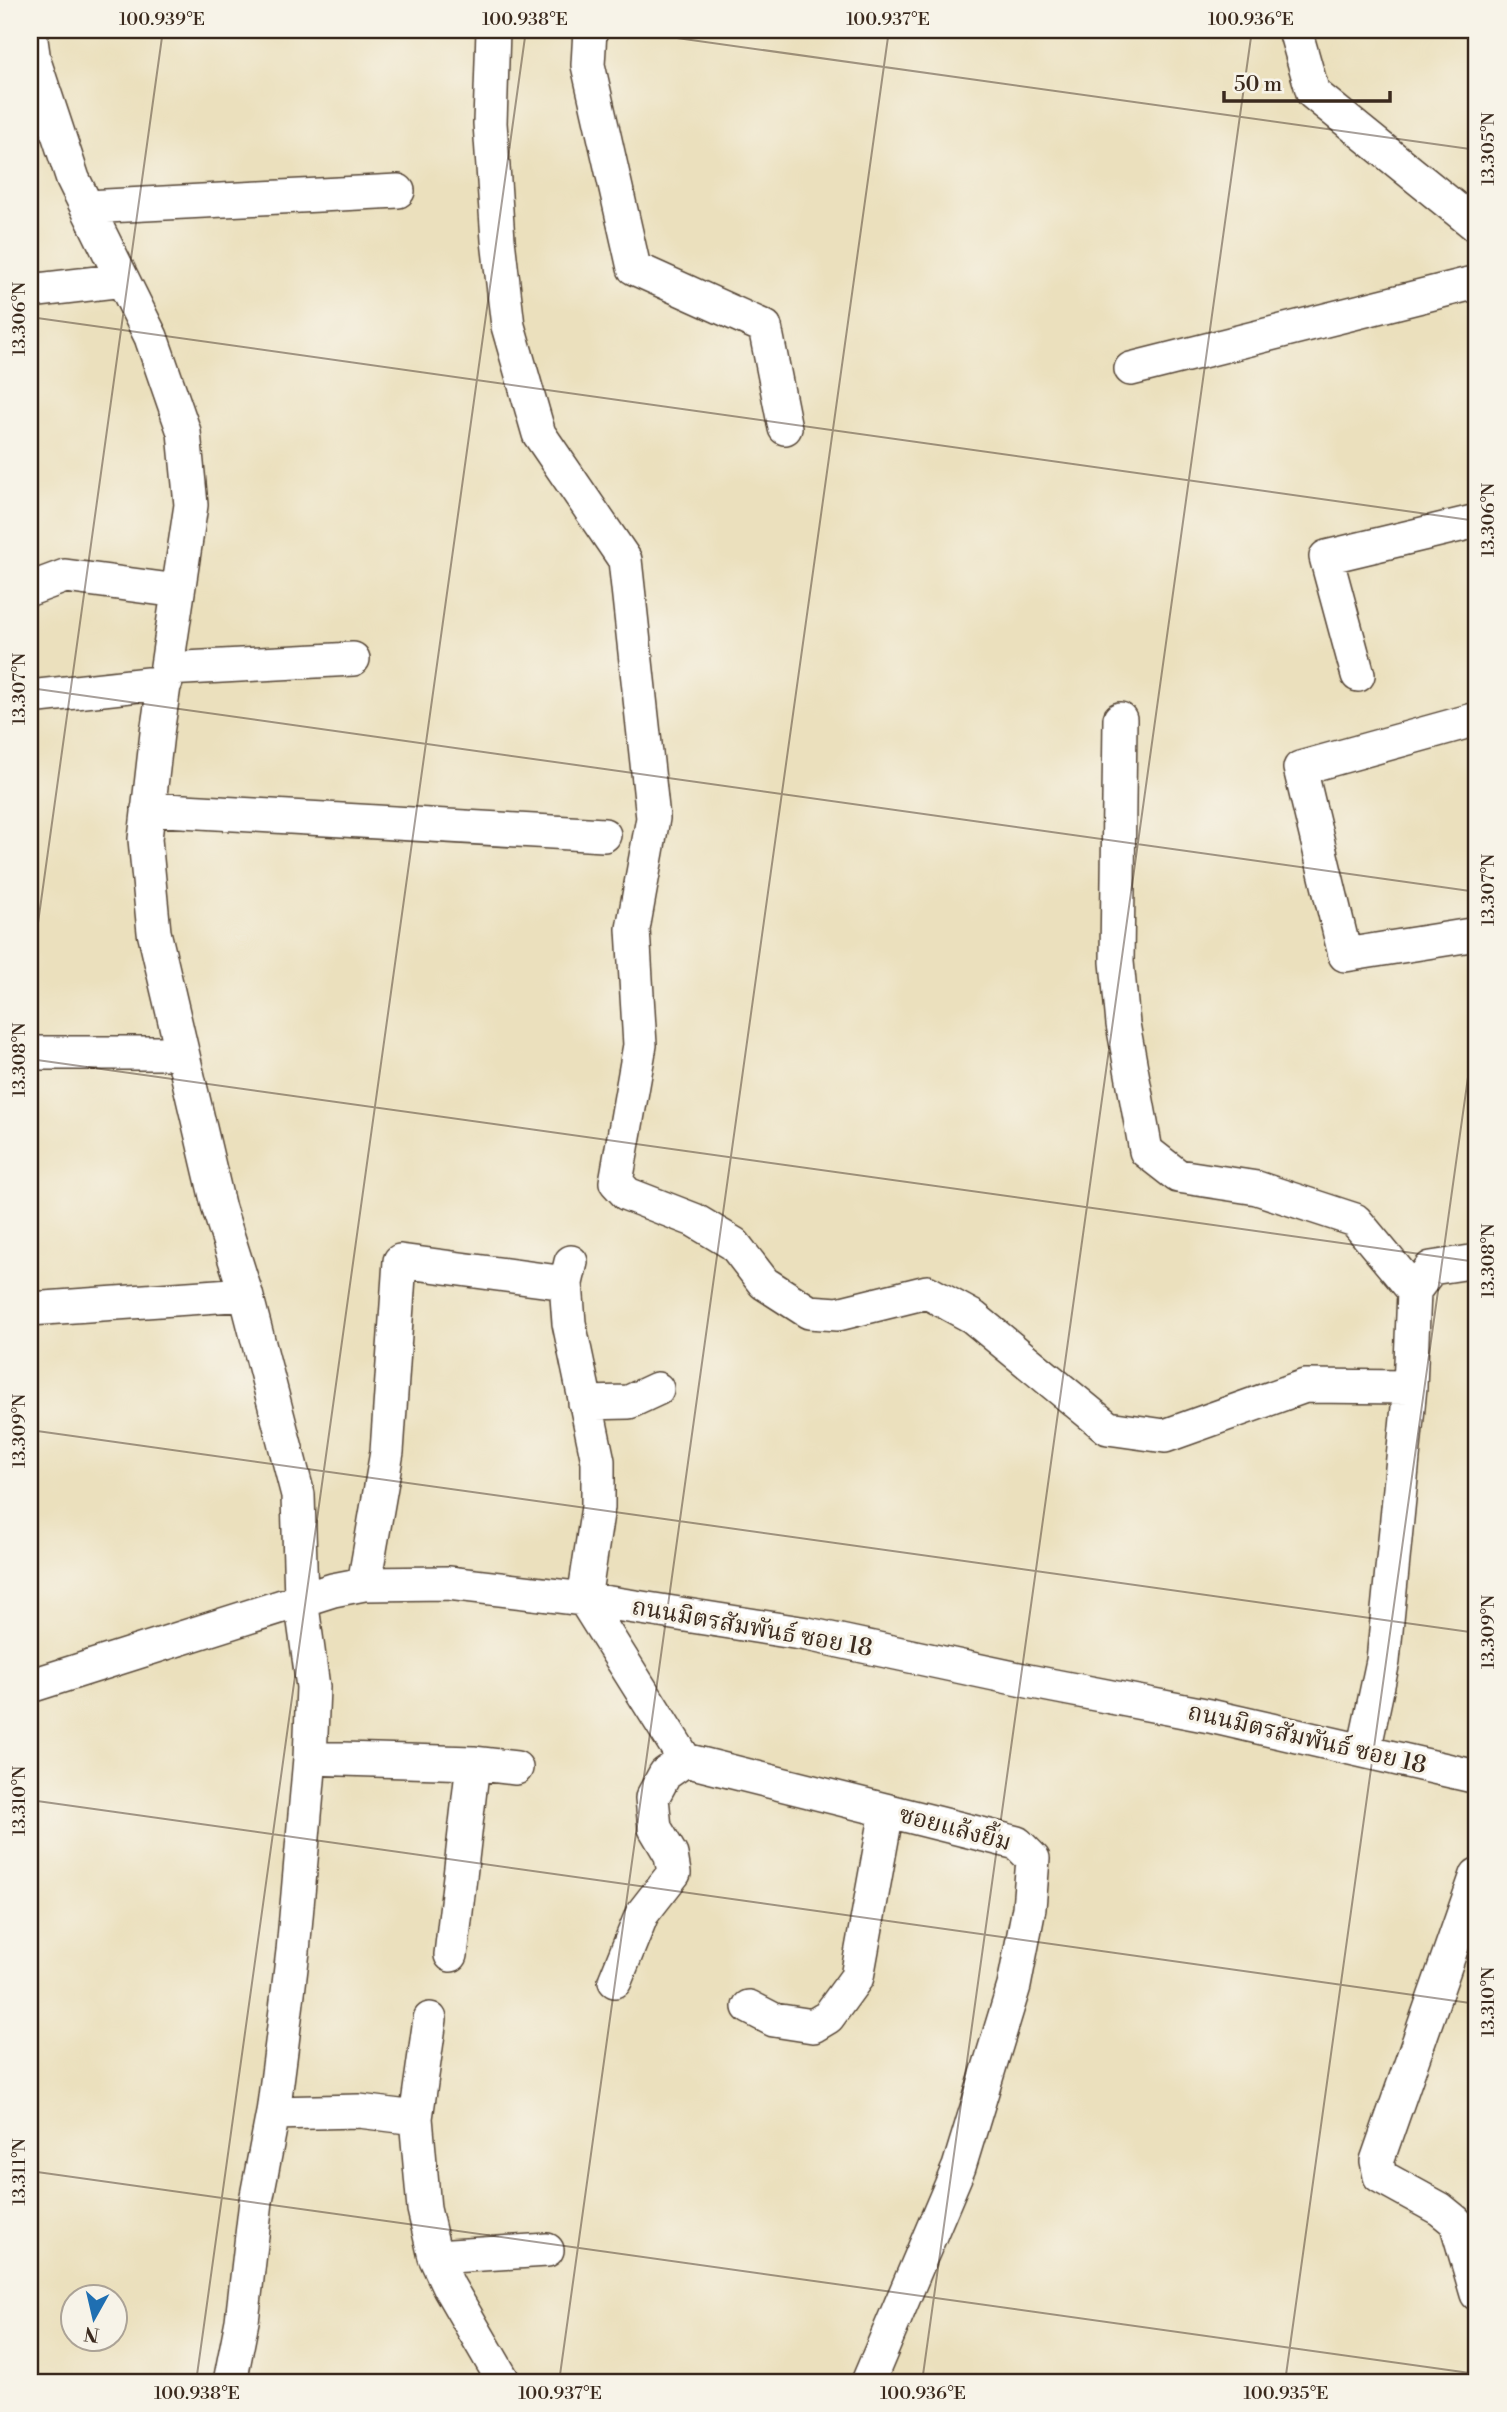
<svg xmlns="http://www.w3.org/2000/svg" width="1507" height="2412" font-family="'Libre Bodoni','Noto Serif Thai',serif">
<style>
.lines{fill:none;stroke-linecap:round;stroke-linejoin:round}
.minor-casing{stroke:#554536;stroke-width:36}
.minor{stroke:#fff;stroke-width:33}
.ticks{fill:none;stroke:#3b2a1e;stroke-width:2;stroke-opacity:0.45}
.labels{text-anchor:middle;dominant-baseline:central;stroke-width:6;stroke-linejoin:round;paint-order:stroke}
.street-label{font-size:24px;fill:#3b2a1e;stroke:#f7f3e8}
.neatline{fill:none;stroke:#3b2a1e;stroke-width:2.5}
.ticks-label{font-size:18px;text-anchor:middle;fill:#3b2a1e}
</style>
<rect width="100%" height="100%" fill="#f7f3e8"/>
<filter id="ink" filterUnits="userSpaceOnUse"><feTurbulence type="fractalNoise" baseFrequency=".0143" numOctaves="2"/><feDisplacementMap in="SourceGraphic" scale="14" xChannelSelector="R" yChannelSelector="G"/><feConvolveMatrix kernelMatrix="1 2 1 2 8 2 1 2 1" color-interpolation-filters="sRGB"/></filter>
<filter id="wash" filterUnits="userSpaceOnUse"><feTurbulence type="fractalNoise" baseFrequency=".00686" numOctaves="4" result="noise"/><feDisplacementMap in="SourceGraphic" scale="28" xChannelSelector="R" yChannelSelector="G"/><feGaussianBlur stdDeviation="1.57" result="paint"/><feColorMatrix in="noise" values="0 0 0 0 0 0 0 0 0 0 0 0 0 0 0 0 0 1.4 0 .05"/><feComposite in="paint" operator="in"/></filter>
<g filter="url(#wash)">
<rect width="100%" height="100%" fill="#ebe0bd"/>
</g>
<g filter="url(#ink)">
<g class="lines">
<defs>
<path id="minor" d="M493,30L490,123L498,240L508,326L539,434L625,560L653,818L633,929L640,1045L616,1182L627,1194L694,1220L734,1244L764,1283L809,1312L838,1314L927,1292L973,1317L1108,1428L1165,1436L1305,1386L1410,1387
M590,30L588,65L634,268L765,327L785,428
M1295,30L1313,93L1477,226
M30,33L34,61L73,179L151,337L184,432L191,505L157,733L145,839L154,932L219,1209L246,1294L298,1495L301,1599L313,1687L310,1758L293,1951L282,2043L273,2113L256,2201L242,2321L230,2382
M87,207L398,191
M30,291L123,280
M1131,369L1477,282
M30,589L65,576L178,591
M167,669L353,659
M1358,675L1326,557L1477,521
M39,696L166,682
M1120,719L1117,962L1123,1024L1146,1151L1178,1176L1257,1188L1355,1220L1414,1291
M1477,719L1300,768L1345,955L1477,934
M148,809L604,835
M30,1053H182
M571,1262L566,1283L569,1323L598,1461V1507L584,1599L685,1760L1017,1843L1033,1859L1029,1908L1014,1986L959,2167L868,2382
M30,1309L246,1294
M585,1403L629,1402L657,1389
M364,1584L387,1452L400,1261L566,1283
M30,1686L333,1590L364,1584L448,1583L584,1599L807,1634L1028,1681L1210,1716L1477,1777
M1364,1751L1383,1661L1410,1387L1414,1291L1431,1268L1477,1261
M310,1758L473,1763L516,1768
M1477,1875L1377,2161L1380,2176L1440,2209L1456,2222L1477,2294
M451,1955L473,1763
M615,1981L642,1914L674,1873L671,1855L655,1828L652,1798L665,1774L685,1760
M749,2007L774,2020L813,2026L828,2017L857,1977L887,1811
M430,2019L416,2118L424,2209L435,2257L449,2287L504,2382
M273,2113L359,2111L416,2118
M435,2257L547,2250"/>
</defs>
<!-- minor casing -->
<use href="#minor" class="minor-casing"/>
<!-- minor -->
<use href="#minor" class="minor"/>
</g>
</g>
<!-- ticks -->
<path class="ticks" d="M620,30L1477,150M30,317L1477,521M30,688L1477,892M30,980L163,30M30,1059L1477,1262M30,1430L1477,1633M30,1800L1477,2004M30,2171L1477,2374M196,2382L526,30M559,2382L889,30M922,2382L1252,30M1285,2382L1477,1013"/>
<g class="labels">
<!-- street labels -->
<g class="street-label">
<text transform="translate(752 1628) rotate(10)">ถนนมิตรสัมพันธ์ ซอย 18</text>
<text transform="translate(1307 1739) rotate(13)">ถนนมิตรสัมพันธ์ ซอย 18</text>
<text transform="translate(955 1829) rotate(15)">ซอยแล้งยิ้ม</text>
</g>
</g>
<!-- margin -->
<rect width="1507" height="2412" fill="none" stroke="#f7f3e8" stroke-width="77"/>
<!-- north arrow -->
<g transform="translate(94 2318) rotate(188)"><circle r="33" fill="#f7f3e8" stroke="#aca397" stroke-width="2"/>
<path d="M0-5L12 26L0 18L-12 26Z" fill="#1f6fb2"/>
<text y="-10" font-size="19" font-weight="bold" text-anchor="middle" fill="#3b2a1e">N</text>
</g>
<!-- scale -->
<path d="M1224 91v10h166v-10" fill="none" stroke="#3b2a1e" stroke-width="3.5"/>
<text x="1234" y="91" font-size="21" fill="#3b2a1e" stroke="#f7f3e8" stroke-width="5" paint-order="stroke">50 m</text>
<rect x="38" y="38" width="1430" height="2336" class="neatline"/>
<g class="ticks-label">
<text x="162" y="25">100.939°E</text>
<text x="525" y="25">100.938°E</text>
<text x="888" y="25">100.937°E</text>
<text x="1251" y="25">100.936°E</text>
<text transform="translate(1488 149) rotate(-90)" y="6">13.305°N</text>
<text transform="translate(19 319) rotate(-90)" y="6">13.306°N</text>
<text transform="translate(1488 520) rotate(-90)" y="6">13.306°N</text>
<text transform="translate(19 689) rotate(-90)" y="6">13.307°N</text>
<text transform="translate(1488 890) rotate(-90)" y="6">13.307°N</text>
<text transform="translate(19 1060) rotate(-90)" y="6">13.308°N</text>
<text transform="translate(1488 1261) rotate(-90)" y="6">13.308°N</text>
<text transform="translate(19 1431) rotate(-90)" y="6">13.309°N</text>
<text transform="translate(1488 1632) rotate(-90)" y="6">13.309°N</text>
<text transform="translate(19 1801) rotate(-90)" y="6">13.310°N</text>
<text transform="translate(1488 2002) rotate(-90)" y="6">13.310°N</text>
<text transform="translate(19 2172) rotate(-90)" y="6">13.311°N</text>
<text x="197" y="2399">100.938°E</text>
<text x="560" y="2399">100.937°E</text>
<text x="923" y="2399">100.936°E</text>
<text x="1286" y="2399">100.935°E</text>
</g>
</svg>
